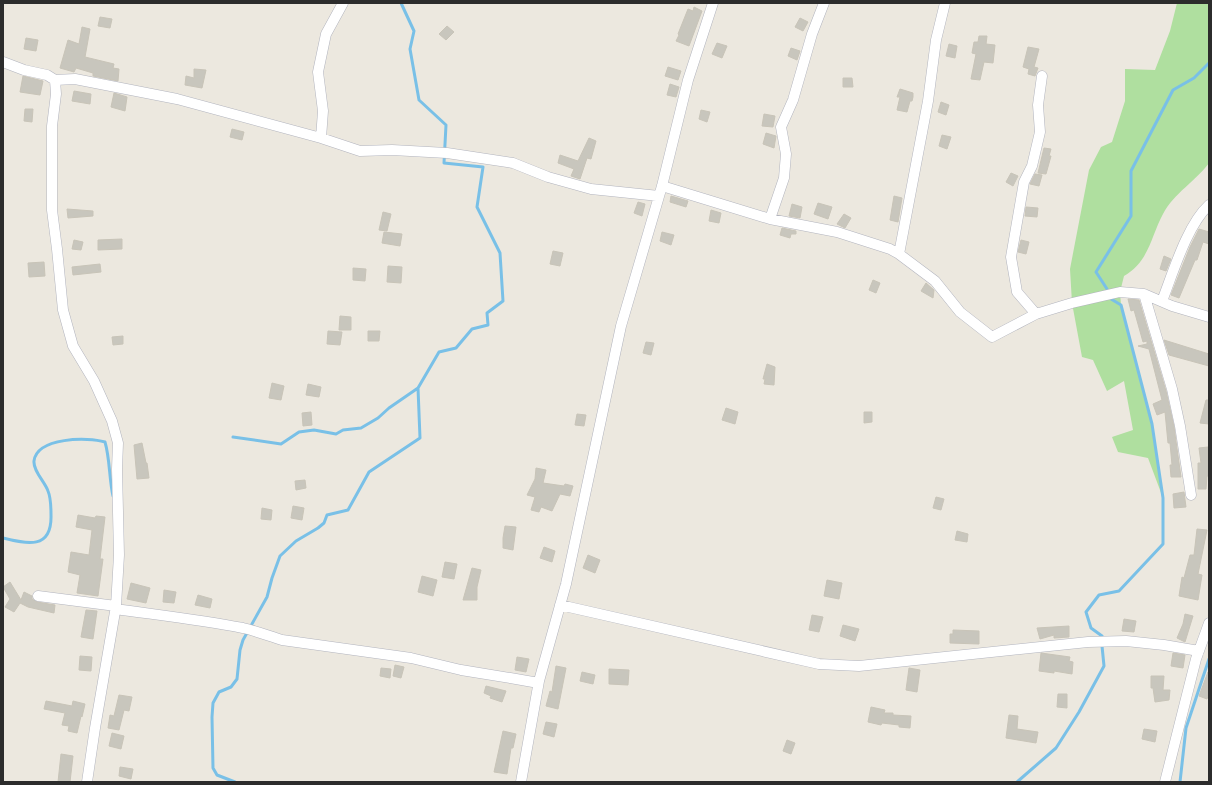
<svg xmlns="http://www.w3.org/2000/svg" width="1212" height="785" font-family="'Noto Sans',sans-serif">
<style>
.green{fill:#afdf9f}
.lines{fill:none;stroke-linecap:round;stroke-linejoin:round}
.stream{stroke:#79c0e7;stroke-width:3}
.building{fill:#c8c6bd;stroke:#c8c4b8}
.minor-casing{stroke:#b2b4be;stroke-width:11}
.minor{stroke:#fff;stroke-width:10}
</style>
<rect width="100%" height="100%" fill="#ece8df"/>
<!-- green -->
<path class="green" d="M1177,3H1209V163C1196,181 1174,193 1163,214C1151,236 1149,262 1124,276L1120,292L1121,305L1152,424L1163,498L1148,458L1118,452L1112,437L1133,430L1124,381L1107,391L1093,360L1082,357L1072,303L1070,269L1089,170L1101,147L1112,142L1125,101V69L1155,70L1170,31Z"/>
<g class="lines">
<!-- stream -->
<path class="stream" d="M1107,289L1096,272L1131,216V171L1173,90L1194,78L1209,63
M233,437L281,444L299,432L314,430L336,434L343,430L361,428L378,418L389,408L418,388
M3,538C27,544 52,550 51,515C51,507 51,498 48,491C45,482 33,471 34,461C37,437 88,437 105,442C110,459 109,478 113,496
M1102,636L1091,628L1086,612L1099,595L1119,591L1163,544V498L1152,424L1121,305L1111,299
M235,782L217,775L213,768L212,717L213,703L219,692L231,687L237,679L240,650L243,640L267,597L272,578L280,556L296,541L318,528L324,523L327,515L348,510L369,472L420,438L418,388L439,352L456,348L472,329L488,325L487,313L503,301L500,253L477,207L483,167L444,163L446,125L419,100L410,49L414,31L401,3
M1017,782L1056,748L1079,712L1104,666L1102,646
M1180,782L1186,728L1209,659"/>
</g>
<!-- building -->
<path class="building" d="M694,7L702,11L689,46L676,41L679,35L678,34L688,9L693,11Z
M100,17L112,19L110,28L98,26Z
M800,18L808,22L803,31L795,27Z
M447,26L454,32L446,40L439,34Z
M82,27L90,29L85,57L114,64L113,68L119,69L118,81L93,76V73L76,68L74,72L60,68L68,40L79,44Z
M979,36H987L986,44L995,45L993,63L984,62L980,80L971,79L976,54L972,53L974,42H978Z
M26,38L38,40L36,51L24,49Z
M717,43L727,46L722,58L712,54Z
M949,44L957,46L955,58L946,56Z
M1028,47L1039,49L1034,67L1038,68L1035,76L1028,74L1029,69L1023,67Z
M791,48L800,51L797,60L788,56Z
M668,67L681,71L678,80L665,76Z
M194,69L206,70L202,88L185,85L186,76L194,78Z
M23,76L43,81L40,95L20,92Z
M843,78H852L853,87H843Z
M670,84L679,87L676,97L667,95Z
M900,89L913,93V97L912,101H910L907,112L897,110L900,97H897Z
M74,91L91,94L90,104L72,101Z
M114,93L127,97L125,111L111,107Z
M941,102L949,105L946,115L938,112Z
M25,109H33L32,122L24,121Z
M701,110L710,112L707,122L699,119Z
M764,114L775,116L773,127L762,126Z
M232,129L244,132L242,140L230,137Z
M766,133L776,136L774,148L763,144Z
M942,135L951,137L947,149L939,146Z
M589,138L596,141L591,159L587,158L580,179L571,176L574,169L558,163L560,155L578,161Z
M1044,148L1051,149L1049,156H1051L1046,174L1038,173Z
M1011,173L1018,176L1013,186L1006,182Z
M1035,174L1042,175L1039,186L1030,184Z
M671,196L688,201L686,207L670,202Z
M894,196L902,198L898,222L890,220Z
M638,202L645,204L642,216L634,213Z
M818,203L832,207L828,219L814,214Z
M792,204L802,207L800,218L789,216Z
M1026,207L1038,208L1037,217L1025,216Z
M67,209L93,211V216L68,218Z
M711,210L721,213L719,223L709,221Z
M383,212L391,214L387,231L379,230Z
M844,214L851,218L845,228L837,224Z
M782,228L796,231V234H791L790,238L780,235Z
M1199,229L1209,232V244L1203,242L1197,260H1195L1179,298L1171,295L1190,247Z
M384,232L402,234L400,246L382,243Z
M662,232L674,235L671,245L660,241Z
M122,239V249L98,250V240Z
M74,240L83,242L81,250L72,249Z
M1021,240L1029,242L1026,254L1018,252Z
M553,251L563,253L560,266L550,264Z
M1164,256L1171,259L1166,271L1160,269Z
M44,262L45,276L29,277L28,263Z
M100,264L101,272L73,275L72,267Z
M388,266L402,267L401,283L387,282Z
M353,268L366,269L365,281L353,280Z
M873,280L880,283L876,293L869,290Z
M926,283L934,290L933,298L921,291Z
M1128,299L1139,300L1166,391L1174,427L1181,477H1171L1170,465H1172L1170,443H1168L1165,412L1157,415L1153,404L1162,400L1149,349L1138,346L1147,344V341L1143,342L1136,317L1134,310L1131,311Z
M340,316L351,317V330H339Z
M328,331L342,332L340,345L327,344Z
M368,331H380L379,341H368Z
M123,336V344L113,345L112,337Z
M1164,340L1209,354V366L1169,355Z
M646,342L654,343L651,355L643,353Z
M767,364L775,367L774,385L764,384L765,379H763Z
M272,383L284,386L281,400L269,398Z
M308,384L321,387L319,397L306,395Z
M1206,400H1209V424L1200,423Z
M726,408L738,412L735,424L722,420Z
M311,412L312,425L303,426L302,413Z
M864,412H872V422L864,423Z
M577,414L586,415L584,426L575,425Z
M142,443L146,463H147L149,478L137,479L134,445Z
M1208,447L1209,476H1207L1206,489H1198V463H1201L1199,448Z
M536,468L546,470L543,483L564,486L565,484L573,486L570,496L560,494L552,511L541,507L539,512L531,510L535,497L527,495L535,479Z
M305,480L306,488L296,490L295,481Z
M1184,492L1186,507L1174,508L1173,494Z
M936,497L944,499L941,510L933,508Z
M293,506L304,508L302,520L291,518Z
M262,508L272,510L271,520L261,519Z
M78,515L95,518L96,516L105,517L100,559H103L98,596L77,593L80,575L68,572L71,552L89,555L92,530L76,527Z
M505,526L516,527L513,550L503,548V538Z
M1197,529L1207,530L1198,574L1202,575L1198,600L1179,596L1182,577L1184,578L1190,555H1194Z
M957,531L968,534L967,542L955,540Z
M544,547L555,551L552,562L540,558Z
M588,555L600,560L595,573L583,568Z
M445,562L457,564L454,579L442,577Z
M472,568L481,570L477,587V600H463Z
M422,576L437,580L433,596L418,592Z
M827,580L842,583L839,599L824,596Z
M10,582L21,600L24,592L32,596V599L37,602L55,605L54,613L28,607L20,603L14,612L5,607L10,599L3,587Z
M131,583L150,588L146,603L127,599Z
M164,590L176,592L174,603L163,602Z
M198,595L212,599L210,608L195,605Z
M86,610L97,611L93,639L81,637Z
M1185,614L1193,616L1185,642L1177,638L1183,624Z
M812,615L823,617L819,632L809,630Z
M1124,619L1136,621L1134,632L1122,631Z
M843,625L859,629L855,641L840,636Z
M1069,626V637L1054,638V635L1040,639L1037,628Z
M953,630L979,631V644L950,643V634H953Z
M1041,653L1070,657L1069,661L1073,662L1072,674L1054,671V673L1039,671Z
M1173,653L1185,655L1183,668L1171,666Z
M80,656L92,657L91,671L79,670Z
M517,657L529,659L526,672L515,670Z
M395,665L404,667L401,678L393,676Z
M556,666L566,668L558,709L546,706L550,691L552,692Z
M381,668L391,669L390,678L380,676Z
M909,668L920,670L917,692L906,690Z
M609,669L629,670L628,685L609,684Z
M582,672L595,675L593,684L580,681Z
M1208,672L1209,693L1207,699L1199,696Z
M1151,676H1164L1163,690H1170L1169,700L1155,702L1153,688H1151Z
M486,686L506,691L502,702L490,698L491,696L484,693Z
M1058,694H1067V708L1057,707Z
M119,695L132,697L129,711L124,710L119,730L108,728L110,715L114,716Z
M46,701L72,706L73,701L85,704L82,717L81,716L77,733L68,731L69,726L62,725L65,713L44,709Z
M871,707L885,710L884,713H893V715L911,716L910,728L899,727V725L882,723L881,725L868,722Z
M1009,715L1018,716L1017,729L1038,732L1036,743L1006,738Z
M546,722L557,724L554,737L543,734Z
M1144,729L1157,731L1155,742L1142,739Z
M503,731L516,734L513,748H511L507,774L494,772Z
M112,733L124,736L121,749L109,746Z
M787,740L795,743L791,754L783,751Z
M61,754L73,756L70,782H58Z
M120,767L133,769L131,779L119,776Z"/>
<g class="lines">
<defs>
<path id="minor" d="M3,62L24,70L47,75L55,80L56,94L52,126V210L57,249L63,310L73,346L94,381L112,421L118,443L117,469L119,555L116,606L95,728L87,782
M55,80L75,79L177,99L321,138L360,151L392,150L447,153L513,163L548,177L591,189L659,196
M321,138L323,111L318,72L326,34L343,3
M662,186L770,219L837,232L890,249L899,254L935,281L960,312L992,337L1036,314L1072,303L1120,292L1144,294L1172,306L1209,317
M770,219L784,178L786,154L781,127L793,100L812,34L824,3
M899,254L928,101L936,40L945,3
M1144,294L1172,389L1180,426L1191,495
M1162,301C1173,273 1187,225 1209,205
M1036,314L1017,292L1011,257L1024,182L1032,166L1040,132L1038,105L1042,76
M38,596L116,606
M560,605L819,664L859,666L1088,642L1126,641L1164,645L1199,651
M116,609C158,615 201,620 243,628C256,631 269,636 282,640L411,658L461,670L516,679L533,682L539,681
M521,782L539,681L566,584L621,326L662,186L688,80L713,3
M1165,782L1196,659L1209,623"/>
</defs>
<!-- minor casing -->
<use href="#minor" class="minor-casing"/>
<!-- minor -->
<use href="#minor" class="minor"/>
</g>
<!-- border -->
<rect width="1212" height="785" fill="none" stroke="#2c2c2c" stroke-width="8"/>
</svg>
